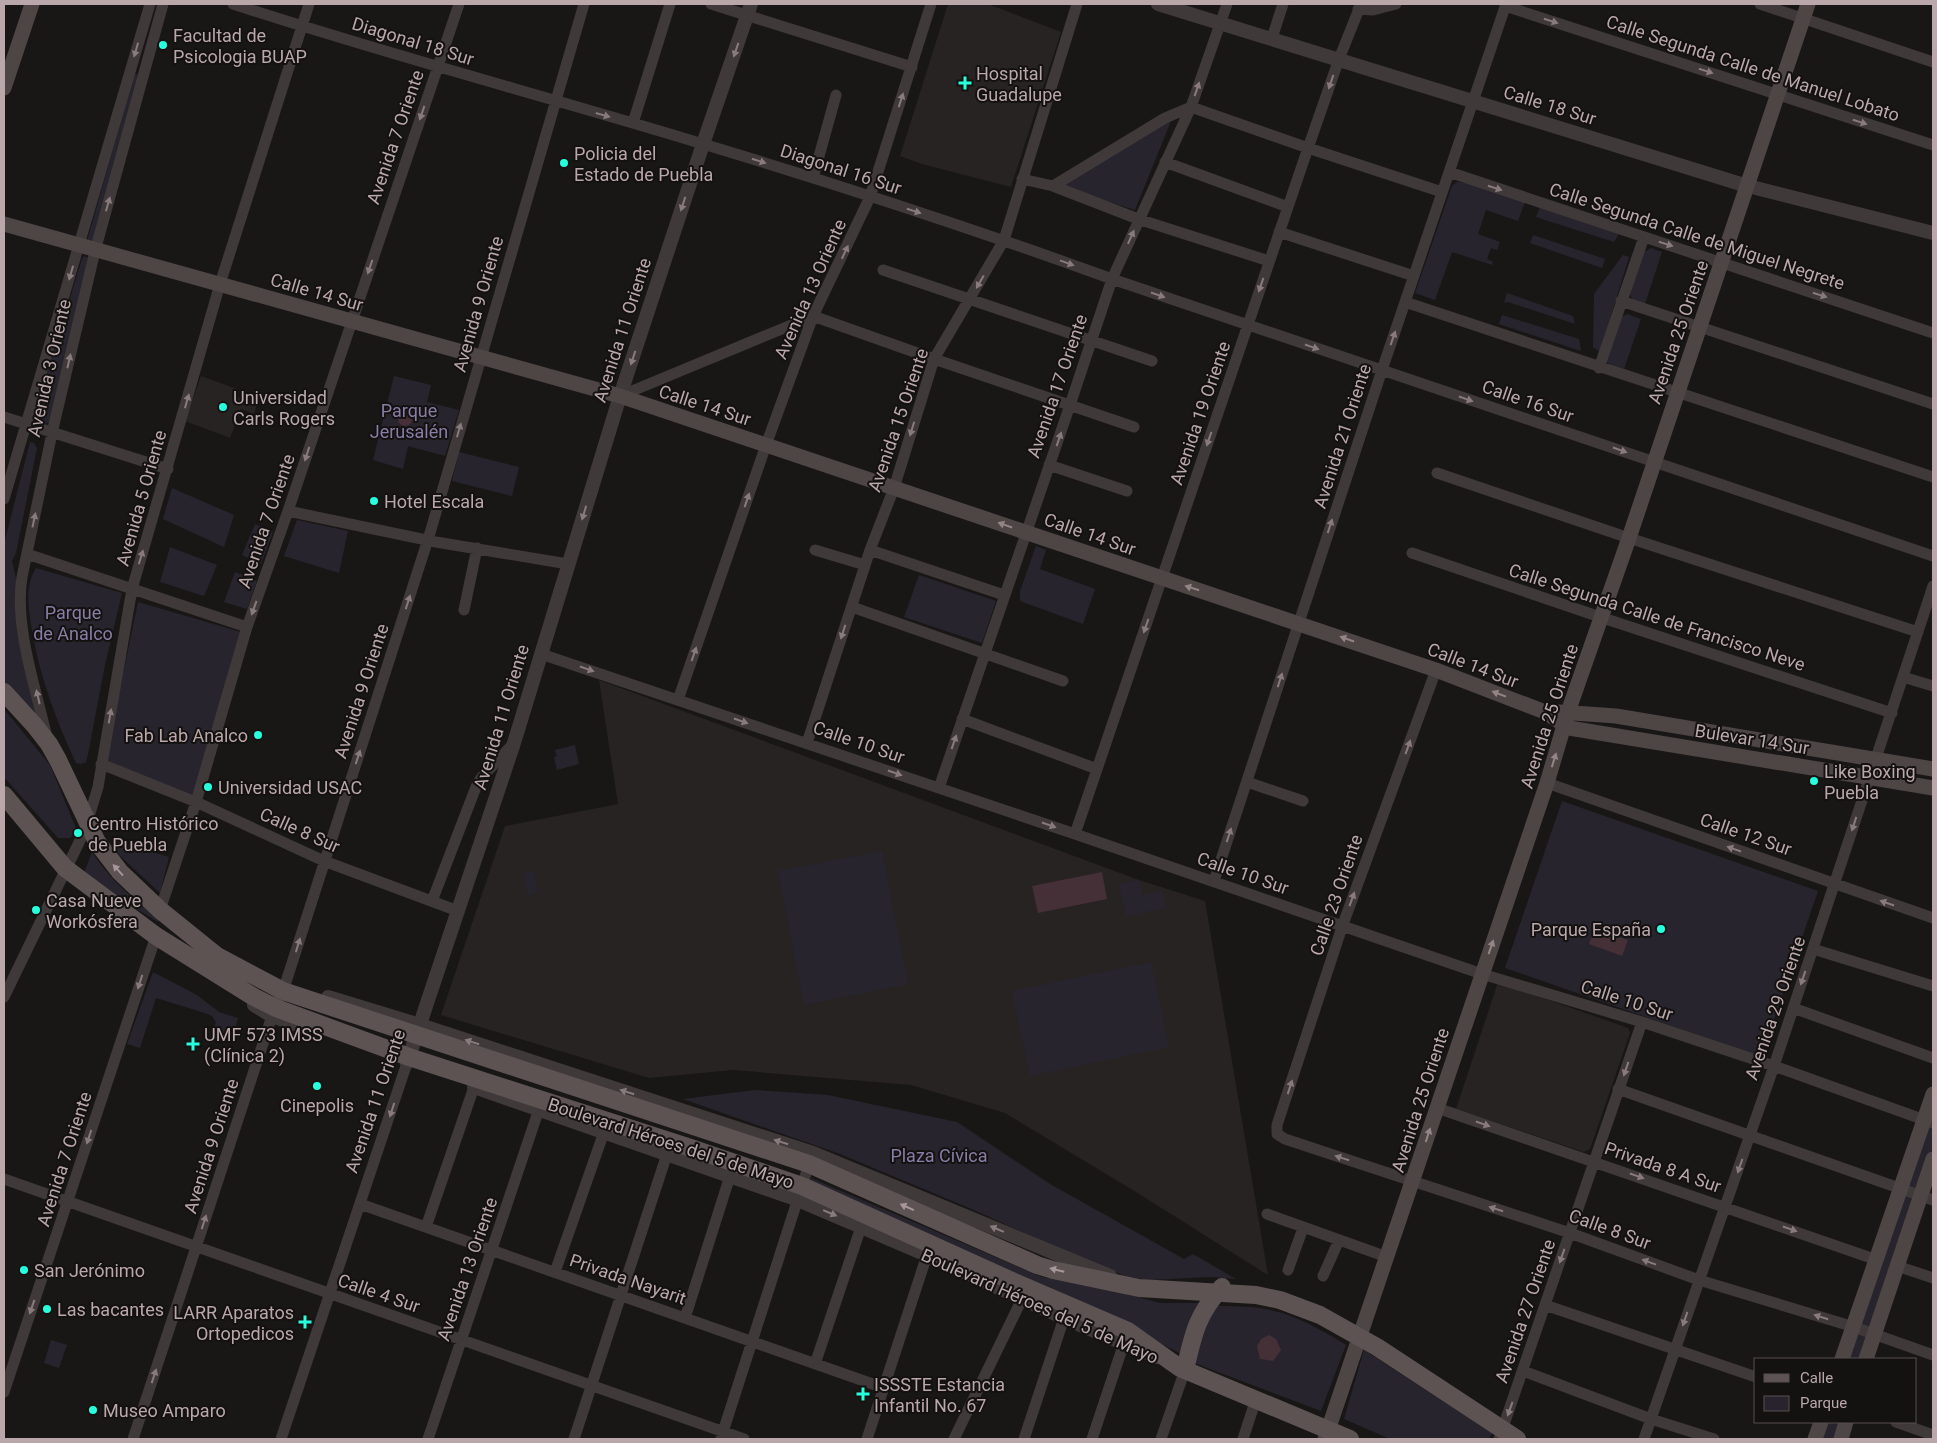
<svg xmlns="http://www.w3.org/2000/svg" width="1937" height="1443" font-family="Roboto,sans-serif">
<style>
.built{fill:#262322}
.green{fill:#27242e}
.water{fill:#453038}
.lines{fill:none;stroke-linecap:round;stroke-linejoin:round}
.minor{stroke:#403939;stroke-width:11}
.tertiary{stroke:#403939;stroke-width:14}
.secondary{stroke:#4e4545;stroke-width:15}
.primary{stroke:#5d5353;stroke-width:18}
.oneway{fill:#897b7d}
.oneway2{fill:#948587}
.oneway3{fill:#a79699}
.poi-dot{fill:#28ffde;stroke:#141211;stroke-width:2}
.labels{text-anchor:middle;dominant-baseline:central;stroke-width:4;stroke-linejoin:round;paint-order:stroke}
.poi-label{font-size:18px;fill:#baa7aa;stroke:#141211;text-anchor:start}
.street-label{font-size:18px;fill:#baa7aa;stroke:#141211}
.park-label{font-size:18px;fill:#877da6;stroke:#141211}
</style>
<rect width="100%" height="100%" fill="#191716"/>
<!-- built -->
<path class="built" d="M948,4H988L1061,32L1011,187L922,164L900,156Z
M201,376L237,389L235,396L257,404L254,414L241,409L230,438L185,421Z
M599,680L1139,880L1205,901L1268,1275L1136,1192L1005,1113L911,1085L733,1070L649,1078L441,1015L505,826L618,804Z
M1498,982L1628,1028L1630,1033L1590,1149L1584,1152L1456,1109Z"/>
<!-- green -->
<path class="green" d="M136,74L138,75L93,242L87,241L134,75Z
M1173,116L1135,210L1061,187Z
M1457,182L1472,183L1525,202L1518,221L1486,210L1478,234L1500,242L1497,250L1491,248L1487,259L1493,262L1492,265L1452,252L1435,300L1415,293L1452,186Z
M1540,206L1620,232L1614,242L1536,217Z
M1533,235L1605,259L1602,268L1530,243Z
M1651,248L1662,252L1645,304L1633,301L1630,294L1641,254Z
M1623,255L1629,257L1600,352L1593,347L1594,294Z
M84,256L88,258L52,421C45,426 38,424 34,416L82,259Z
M1507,293L1573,316L1575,324L1508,302L1504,303Z
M1627,314L1641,319L1624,369L1605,362L1620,318Z
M1502,315L1579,339L1581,351L1499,324Z
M394,376L431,385L427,402L459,410L445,456L408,446L403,469L373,460Z
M30,442L34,443L37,448L16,553L12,561L17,583V631L42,727L4,682V544Z
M459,452L519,467L512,496L452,481Z
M172,488L234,515L224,547L163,519Z
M297,520L348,531L339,573L284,556Z
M255,524L273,532L261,564L242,555Z
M1036,546L1046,550L1040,569L1095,589L1083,624L1020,601V591Z
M170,547L217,565L204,596L160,582Z
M36,568L122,593L105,665L88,754L86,762L81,764L76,763C56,720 42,683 33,636C30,619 26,599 30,582C31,577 34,572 36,568Z
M235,572L257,581L247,609L224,602Z
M919,575L996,601L982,643L904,617Z
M138,602L241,632L193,795L105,761Z
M4,709L50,765L77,831L70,838H58L4,777Z
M575,745L579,764L557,770L554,757L557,756L555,750Z
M1562,801L1818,891L1761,1057L1505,968Z
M113,840L169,857L160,893L120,856L115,849Z
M882,851L908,984L804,1005L778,871Z
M92,852C112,882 131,897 159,919L158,922L114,895L84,873Z
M534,871L538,892L528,896L524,873Z
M1139,880L1142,895L1163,891L1166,908L1126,916L1119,884Z
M1151,962L1169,1047L1030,1076L1012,991Z
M153,972L197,995L219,1012L238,1018L233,1037L213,1031L216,1022L212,1016L205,1013L156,998L140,1048L127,1044Z
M755,1090L828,1095L957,1122L1050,1184L1184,1259L1193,1254L1236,1279L1212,1277L1149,1280L1125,1276L1078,1257L974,1210L840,1154L683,1099Z
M1933,1104V1146L1873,1330L1857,1324Z
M811,1178L1042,1277L1091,1285L1160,1303H1201L1180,1353L1081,1305L809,1185Z
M1218,1306C1228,1306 1239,1306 1249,1307C1285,1309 1316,1326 1346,1345L1321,1411L1189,1361L1211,1310Z
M1854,1331L1871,1337L1864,1359H1845Z
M51,1340L67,1345L59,1368L44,1363Z
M1364,1350L1492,1433L1489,1439H1390L1344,1419Z
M1824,1422H1844L1839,1439H1819Z"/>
<!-- water -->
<path class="water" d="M398 419a7 7 0 1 1 14 0a7 7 0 1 1-14 0Z
M1102,872L1107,899L1038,913L1032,886Z
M1595,928L1628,940L1622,956L1589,944Z
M1269,1335L1276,1339L1281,1350L1273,1361L1260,1359L1257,1346L1261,1339Z"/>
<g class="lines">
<!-- minor -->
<path class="minor" d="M233,4C388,55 546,96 703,144C840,185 977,230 1112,279L1933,556
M711,4L912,67
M1760,4L1933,62
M1505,6L1933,145
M1358,9L1373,10L1396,4
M1272,38L1283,4
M633,123L670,4
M1165,162L1288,207
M1449,172L1933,333
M813,178L836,95
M1022,179L1053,186L1138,219L1269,261
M1053,186L1165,118L1191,107L1308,148L1442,192
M1279,232L1414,276
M883,270L1152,361
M1621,301L1933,404
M1405,302L1933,477
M1599,368L1644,237
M620,396L813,316L934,359L1134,427
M4,417L168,469
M1049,465L1127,491
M1437,473L1629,538L1918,632
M4,499L150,4
M288,511L436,542L568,564
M815,550L865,565
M870,550L1004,595
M1412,553L1603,618L1892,713
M27,554L247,627
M852,607L1063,681
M464,610L477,548
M541,654L1075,834L1482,974L1642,1022L1774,1066L1933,1123
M1436,670L1342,927L1277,1125V1134L1285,1139L1570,1233L1699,1280L1854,1327L1933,1355
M1903,677L1933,686
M678,700L766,445L813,316L870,197L931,4
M962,719L1097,769
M47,738C36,688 14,627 22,577L52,433L95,251L163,4
M807,743L870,550L894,488L934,359L1004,240L1077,4
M101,764L196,802L324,861L458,911
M1247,782L1303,801
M1547,783L1933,918
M939,788L1070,405L1112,279L1191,107L1227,4
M1075,834L1308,148L1339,59L1361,4
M1214,881L1382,370L1506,4
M432,901L476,787L481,778L513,744
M160,910L196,802L247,627L288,511L459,4
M1813,949L1933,986
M4,997L85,830L98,787L132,589L220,284L309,4
M1793,1008L1933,1058
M1618,1089L1933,1200
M1437,1108L1877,1260
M4,1179L744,1439
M360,1204L884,1388
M1267,1214L1387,1257
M426,1227L474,1087
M1897,1266L1933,1278
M1288,1270L1303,1228
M555,1272L604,1132
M1323,1276L1339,1240
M1545,1305L1756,1377
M685,1318L730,1176
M815,1364L861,1227
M1523,1371L1651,1419L1714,1439
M4,1392L156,936
M1896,1422L1933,1435
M721,1438L811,1158
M133,1439L272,1016L285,985L430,533L584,4
M281,1439L407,1063
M428,1439L539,1109
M574,1439L667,1154
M867,1439L927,1255
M954,1439L1022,1299
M1024,1439L1064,1318
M1092,1439L1124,1343
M1161,1439L1185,1370
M1243,1439L1256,1399
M1499,1439L1642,1022
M1644,1439L1774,1066L1933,586"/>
<!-- tertiary -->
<path class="tertiary" d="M1158,4L1744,185L1933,233
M328,997L420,1025L813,1153L1110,1276
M254,1005L272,1016L305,1028
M407,1063L514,743L620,396L703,144L751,4
M474,1087L798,1200L927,1255L1064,1318L1156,1357"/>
<!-- secondary -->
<path class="secondary" d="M4,88L32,4
M4,224L620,396L1436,670L1545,712L1569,728L1933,788
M1559,712L1616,716L1933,769
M1842,1359L1933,1094
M1866,1359L1933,1159
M1325,1439L1547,783L1568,712L1629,538L1808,4
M1815,1439L1821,1422
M1841,1439L1846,1422"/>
<!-- primary -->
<path class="primary" d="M4,692L35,726L49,744L58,760L97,842L120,872L160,910L217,956L283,991L809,1164L1037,1265L1053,1270L1139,1288L1256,1295L1280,1300L1320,1315L1377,1347L1517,1439
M4,795L65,868L156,936L254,997L276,1008L409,1057L691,1148L802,1186L1012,1281L1128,1331L1180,1368L1350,1439
M1185,1370C1193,1335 1197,1314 1222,1287"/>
</g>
<!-- one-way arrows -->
<defs><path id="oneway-solid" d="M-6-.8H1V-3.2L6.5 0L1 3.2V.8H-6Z" transform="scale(1.25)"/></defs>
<g class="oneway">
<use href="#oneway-solid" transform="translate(1551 21) rotate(18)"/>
<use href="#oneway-solid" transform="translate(136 50) rotate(106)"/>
<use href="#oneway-solid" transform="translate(736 50) rotate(109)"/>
<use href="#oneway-solid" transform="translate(1706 71) rotate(18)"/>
<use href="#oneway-solid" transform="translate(1331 82) rotate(109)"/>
<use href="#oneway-solid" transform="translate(1197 89) rotate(-71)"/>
<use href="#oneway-solid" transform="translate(901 100) rotate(-72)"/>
<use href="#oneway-solid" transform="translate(422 113) rotate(109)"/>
<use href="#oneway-solid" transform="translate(603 115) rotate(16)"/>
<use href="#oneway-solid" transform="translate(1860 122) rotate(18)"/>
<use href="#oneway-solid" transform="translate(759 161) rotate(18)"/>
<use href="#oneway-solid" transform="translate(1495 188) rotate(18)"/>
<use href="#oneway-solid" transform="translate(108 204) rotate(-74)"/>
<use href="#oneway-solid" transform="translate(683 204) rotate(108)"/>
<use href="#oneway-solid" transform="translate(914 211) rotate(17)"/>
<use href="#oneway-solid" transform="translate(1131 237) rotate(-66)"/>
<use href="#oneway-solid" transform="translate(1666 244) rotate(18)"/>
<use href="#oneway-solid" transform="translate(845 252) rotate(-65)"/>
<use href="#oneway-solid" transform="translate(1067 263) rotate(20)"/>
<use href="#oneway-solid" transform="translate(370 267) rotate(109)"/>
<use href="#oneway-solid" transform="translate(71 273) rotate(106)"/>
<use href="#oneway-solid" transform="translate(980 282) rotate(120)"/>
<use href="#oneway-solid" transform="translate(1261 285) rotate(109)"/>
<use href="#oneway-solid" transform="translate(1158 295) rotate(19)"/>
<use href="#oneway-solid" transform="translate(1820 295) rotate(18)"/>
<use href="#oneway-solid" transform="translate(1393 338) rotate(-71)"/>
<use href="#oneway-solid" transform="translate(1312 347) rotate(19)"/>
<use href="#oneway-solid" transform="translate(633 358) rotate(108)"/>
<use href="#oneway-solid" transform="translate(69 361) rotate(-77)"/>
<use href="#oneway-solid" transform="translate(1466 399) rotate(19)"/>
<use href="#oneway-solid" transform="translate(187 401) rotate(-74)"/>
<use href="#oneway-solid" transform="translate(912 429) rotate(107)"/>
<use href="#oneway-solid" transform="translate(459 430) rotate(-74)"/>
<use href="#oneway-solid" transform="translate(1059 439) rotate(-71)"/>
<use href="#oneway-solid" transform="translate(1209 439) rotate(109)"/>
<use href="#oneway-solid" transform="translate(1620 450) rotate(19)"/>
<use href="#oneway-solid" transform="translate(307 454) rotate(108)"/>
<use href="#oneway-solid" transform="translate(747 500) rotate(-71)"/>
<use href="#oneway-solid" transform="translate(584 513) rotate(107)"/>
<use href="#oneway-solid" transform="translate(34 520) rotate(-78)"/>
<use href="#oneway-solid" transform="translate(1330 526) rotate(-72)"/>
<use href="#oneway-solid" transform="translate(141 557) rotate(-73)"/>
<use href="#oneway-solid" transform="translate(408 602) rotate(-72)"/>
<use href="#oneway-solid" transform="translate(254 608) rotate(110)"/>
<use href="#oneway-solid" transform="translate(1146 626) rotate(109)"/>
<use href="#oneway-solid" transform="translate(843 632) rotate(108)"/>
<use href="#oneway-solid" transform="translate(694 654) rotate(-71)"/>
<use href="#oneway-solid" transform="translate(587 669) rotate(19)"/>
<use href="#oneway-solid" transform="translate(1280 680) rotate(-72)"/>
<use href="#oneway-solid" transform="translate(38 697) rotate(-103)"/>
<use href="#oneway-solid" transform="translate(110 716) rotate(-80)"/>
<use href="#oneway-solid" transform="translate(741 721) rotate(19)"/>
<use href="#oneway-solid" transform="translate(954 742) rotate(-71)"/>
<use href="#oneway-solid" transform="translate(1408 747) rotate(-70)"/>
<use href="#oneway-solid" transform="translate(358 757) rotate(-72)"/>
<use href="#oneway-solid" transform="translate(895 773) rotate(19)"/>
<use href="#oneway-solid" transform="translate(1854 824) rotate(108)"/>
<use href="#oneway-solid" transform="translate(1049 825) rotate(19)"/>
<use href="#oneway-solid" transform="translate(1229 835) rotate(-72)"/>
<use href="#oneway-solid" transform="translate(1734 849) rotate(-161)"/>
<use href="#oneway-solid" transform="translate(1352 899) rotate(-70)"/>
<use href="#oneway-solid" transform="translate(1887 903) rotate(-161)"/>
<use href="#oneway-solid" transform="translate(298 945) rotate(-73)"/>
<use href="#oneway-solid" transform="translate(1803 978) rotate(109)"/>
<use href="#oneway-solid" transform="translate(140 982) rotate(108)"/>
<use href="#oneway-solid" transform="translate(472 1042) rotate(-162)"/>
<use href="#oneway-solid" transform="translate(1626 1069) rotate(109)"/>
<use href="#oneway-solid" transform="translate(1290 1087) rotate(-72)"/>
<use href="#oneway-solid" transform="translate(627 1092) rotate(-162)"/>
<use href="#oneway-solid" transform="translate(392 1110) rotate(108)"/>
<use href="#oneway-solid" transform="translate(1483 1124) rotate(19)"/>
<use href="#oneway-solid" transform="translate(89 1137) rotate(108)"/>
<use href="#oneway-solid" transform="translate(781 1142) rotate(-162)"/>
<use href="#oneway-solid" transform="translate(1342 1158) rotate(-162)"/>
<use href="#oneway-solid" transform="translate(1740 1166) rotate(109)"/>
<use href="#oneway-solid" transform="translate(1637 1176) rotate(19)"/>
<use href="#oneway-solid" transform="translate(1496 1209) rotate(-162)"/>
<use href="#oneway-solid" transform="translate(830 1213) rotate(23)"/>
<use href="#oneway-solid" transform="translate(204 1222) rotate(-72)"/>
<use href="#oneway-solid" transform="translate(997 1229) rotate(-157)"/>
<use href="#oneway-solid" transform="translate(1790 1229) rotate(19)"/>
<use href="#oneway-solid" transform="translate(1562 1256) rotate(109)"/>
<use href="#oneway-solid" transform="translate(1649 1262) rotate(-160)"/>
<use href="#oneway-solid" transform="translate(32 1307) rotate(109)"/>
<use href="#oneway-solid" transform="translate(1821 1317) rotate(-163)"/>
<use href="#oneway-solid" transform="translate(1685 1319) rotate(109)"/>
<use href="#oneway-solid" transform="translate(154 1376) rotate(-72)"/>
<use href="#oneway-solid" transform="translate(1510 1409) rotate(110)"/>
</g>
<g class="oneway2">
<use href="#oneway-solid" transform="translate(1005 525) rotate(-161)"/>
<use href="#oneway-solid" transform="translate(1192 588) rotate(-162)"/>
<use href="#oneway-solid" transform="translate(1347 639) rotate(-161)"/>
<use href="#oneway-solid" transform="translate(1499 694) rotate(-159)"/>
<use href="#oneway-solid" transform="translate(1554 760) rotate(-73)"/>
<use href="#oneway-solid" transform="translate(1491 947) rotate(-71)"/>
<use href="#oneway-solid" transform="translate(1428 1135) rotate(-72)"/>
</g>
<g class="oneway3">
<use href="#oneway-solid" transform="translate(118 870) rotate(-132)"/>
<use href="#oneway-solid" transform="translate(907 1207) rotate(-156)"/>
<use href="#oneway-solid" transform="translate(1057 1270) rotate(-166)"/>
</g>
<!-- markers -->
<g class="poi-dot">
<circle cx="163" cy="45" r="5"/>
<path d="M962.5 75.5h5v5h5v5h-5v5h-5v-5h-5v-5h5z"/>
<circle cx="564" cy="163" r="5"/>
<circle cx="223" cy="407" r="5"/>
<circle cx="374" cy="501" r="5"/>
<circle cx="258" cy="735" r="5"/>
<circle cx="1814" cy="781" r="5"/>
<circle cx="208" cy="787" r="5"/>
<circle cx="78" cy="833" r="5"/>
<circle cx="36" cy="910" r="5"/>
<circle cx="1661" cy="929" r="5"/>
<path d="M190.5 1036.5h5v5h5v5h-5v5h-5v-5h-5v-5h5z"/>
<circle cx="317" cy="1086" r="5"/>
<circle cx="24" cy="1270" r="5"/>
<circle cx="47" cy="1309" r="5"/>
<path d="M302.5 1314.5h5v5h5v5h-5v5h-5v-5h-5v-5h5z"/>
<path d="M860.5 1386.5h5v5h5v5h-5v5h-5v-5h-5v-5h5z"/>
<circle cx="93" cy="1410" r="5"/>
</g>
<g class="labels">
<!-- poi labels -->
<g class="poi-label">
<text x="173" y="35">Facultad de<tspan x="173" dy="21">Psicologia BUAP</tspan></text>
<text x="976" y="73">Hospital<tspan x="976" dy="21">Guadalupe</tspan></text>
<text x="574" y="153">Policia del<tspan x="574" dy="21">Estado de Puebla</tspan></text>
<text x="233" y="397">Universidad<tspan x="233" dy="21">Carls Rogers</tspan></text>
<text x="384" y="501">Hotel Escala</text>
<text x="248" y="735" text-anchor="end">Fab Lab Analco</text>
<text x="1824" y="771">Like Boxing<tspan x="1824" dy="21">Puebla</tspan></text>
<text x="218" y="787">Universidad USAC</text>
<text x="88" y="823">Centro Histórico<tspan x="88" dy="21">de Puebla</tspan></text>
<text x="46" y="900">Casa Nueve<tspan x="46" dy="21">Workósfera</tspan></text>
<text x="1651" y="929" text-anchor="end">Parque España</text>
<text x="204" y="1034">UMF 573 IMSS<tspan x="204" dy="21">(Clínica 2)</tspan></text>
<text x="317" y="1105" text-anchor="middle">Cinepolis</text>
<text x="34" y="1270">San Jerónimo</text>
<text x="57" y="1309">Las bacantes</text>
<text x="294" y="1312" text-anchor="end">LARR Aparatos<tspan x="294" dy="21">Ortopedicos</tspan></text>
<text x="874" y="1384">ISSSTE Estancia<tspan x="874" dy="21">Infantil No. 67</tspan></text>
<text x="103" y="1410">Museo Amparo</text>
</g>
<!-- street labels -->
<g class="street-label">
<text transform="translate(413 41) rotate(17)">Diagonal 18 Sur</text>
<text transform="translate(1753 68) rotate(18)">Calle Segunda Calle de Manuel Lobato</text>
<text transform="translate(1550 105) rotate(17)">Calle 18 Sur</text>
<text transform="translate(395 137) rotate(-71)">Avenida 7 Oriente</text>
<text transform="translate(841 169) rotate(18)">Diagonal 16 Sur</text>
<text transform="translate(1697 236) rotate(18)">Calle Segunda Calle de Miguel Negrete</text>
<text transform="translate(810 289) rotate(-66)">Avenida 13 Oriente</text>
<text transform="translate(317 292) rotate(16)">Calle 14 Sur</text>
<text transform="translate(478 304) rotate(-74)">Avenida 9 Oriente</text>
<text transform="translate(622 330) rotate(-72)">Avenida 11 Oriente</text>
<text transform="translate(1678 332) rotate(-71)">Avenida 25 Oriente</text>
<text transform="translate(49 368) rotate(-77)">Avenida 3 Oriente</text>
<text transform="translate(1057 386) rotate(-71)">Avenida 17 Oriente</text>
<text transform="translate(1528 401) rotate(19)">Calle 16 Sur</text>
<text transform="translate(705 405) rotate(18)">Calle 14 Sur</text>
<text transform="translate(1200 413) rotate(-71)">Avenida 19 Oriente</text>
<text transform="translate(898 420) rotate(-71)">Avenida 15 Oriente</text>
<text transform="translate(1342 436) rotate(-72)">Avenida 21 Oriente</text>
<text transform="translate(141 498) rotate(-74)">Avenida 5 Oriente</text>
<text transform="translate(266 521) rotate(-71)">Avenida 7 Oriente</text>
<text transform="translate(1090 534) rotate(19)">Calle 14 Sur</text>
<text transform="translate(1657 617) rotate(18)">Calle Segunda Calle de Francisco Neve</text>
<text transform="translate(1473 665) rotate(21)">Calle 14 Sur</text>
<text transform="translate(361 691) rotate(-72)">Avenida 9 Oriente</text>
<text transform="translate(1549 716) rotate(-72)">Avenida 25 Oriente</text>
<text transform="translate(501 717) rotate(-73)">Avenida 11 Oriente</text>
<text transform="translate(1752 739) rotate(9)">Bulevar 14 Sur</text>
<text transform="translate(859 742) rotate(19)">Calle 10 Sur</text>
<text transform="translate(300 830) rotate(24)">Calle 8 Sur</text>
<text transform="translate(1746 834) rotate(19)">Calle 12 Sur</text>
<text transform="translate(1243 873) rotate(19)">Calle 10 Sur</text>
<text transform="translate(1336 895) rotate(-71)">Calle 23 Oriente</text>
<text transform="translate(1627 1000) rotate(18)">Calle 10 Sur</text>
<text transform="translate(1775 1008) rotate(-71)">Avenida 29 Oriente</text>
<text transform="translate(1420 1100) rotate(-72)">Avenida 25 Oriente</text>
<text transform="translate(375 1101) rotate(-71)">Avenida 11 Oriente</text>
<text transform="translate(671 1143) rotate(18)">Boulevard Héroes del 5 de Mayo</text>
<text transform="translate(211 1146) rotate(-72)">Avenida 9 Oriente</text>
<text transform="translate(64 1159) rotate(-72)">Avenida 7 Oriente</text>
<text transform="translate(1663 1167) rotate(19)">Privada 8 A Sur</text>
<text transform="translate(1610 1229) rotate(20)">Calle 8 Sur</text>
<text transform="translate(467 1269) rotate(-71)">Avenida 13 Oriente</text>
<text transform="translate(628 1279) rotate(19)">Privada Nayarit</text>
<text transform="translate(379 1293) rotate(19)">Calle 4 Sur</text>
<text transform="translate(1040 1306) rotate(24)">Boulevard Héroes del 5 de Mayo</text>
<text transform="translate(1525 1311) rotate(-71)">Avenida 27 Oriente</text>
</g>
<!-- park labels -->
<g class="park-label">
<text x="409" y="410">Parque<tspan x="409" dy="21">Jerusalén</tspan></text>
<text x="73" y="612">Parque<tspan x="73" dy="21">de Analco</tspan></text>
<text x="939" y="1155">Plaza Cívica</text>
</g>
</g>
<!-- border -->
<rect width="1937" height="1443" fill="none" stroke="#baa7aa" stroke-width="10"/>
<!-- legend -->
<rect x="1754" y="1358" width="162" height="65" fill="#141211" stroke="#564e4e"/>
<rect x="1764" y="1374" width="25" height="8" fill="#5d5353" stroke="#564e4e"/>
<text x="1800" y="1383" font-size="15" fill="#baa7aa">Calle</text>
<rect x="1764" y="1396" width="25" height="15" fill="#27242e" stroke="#564e4e"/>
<text x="1800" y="1408" font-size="15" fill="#baa7aa">Parque</text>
</svg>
